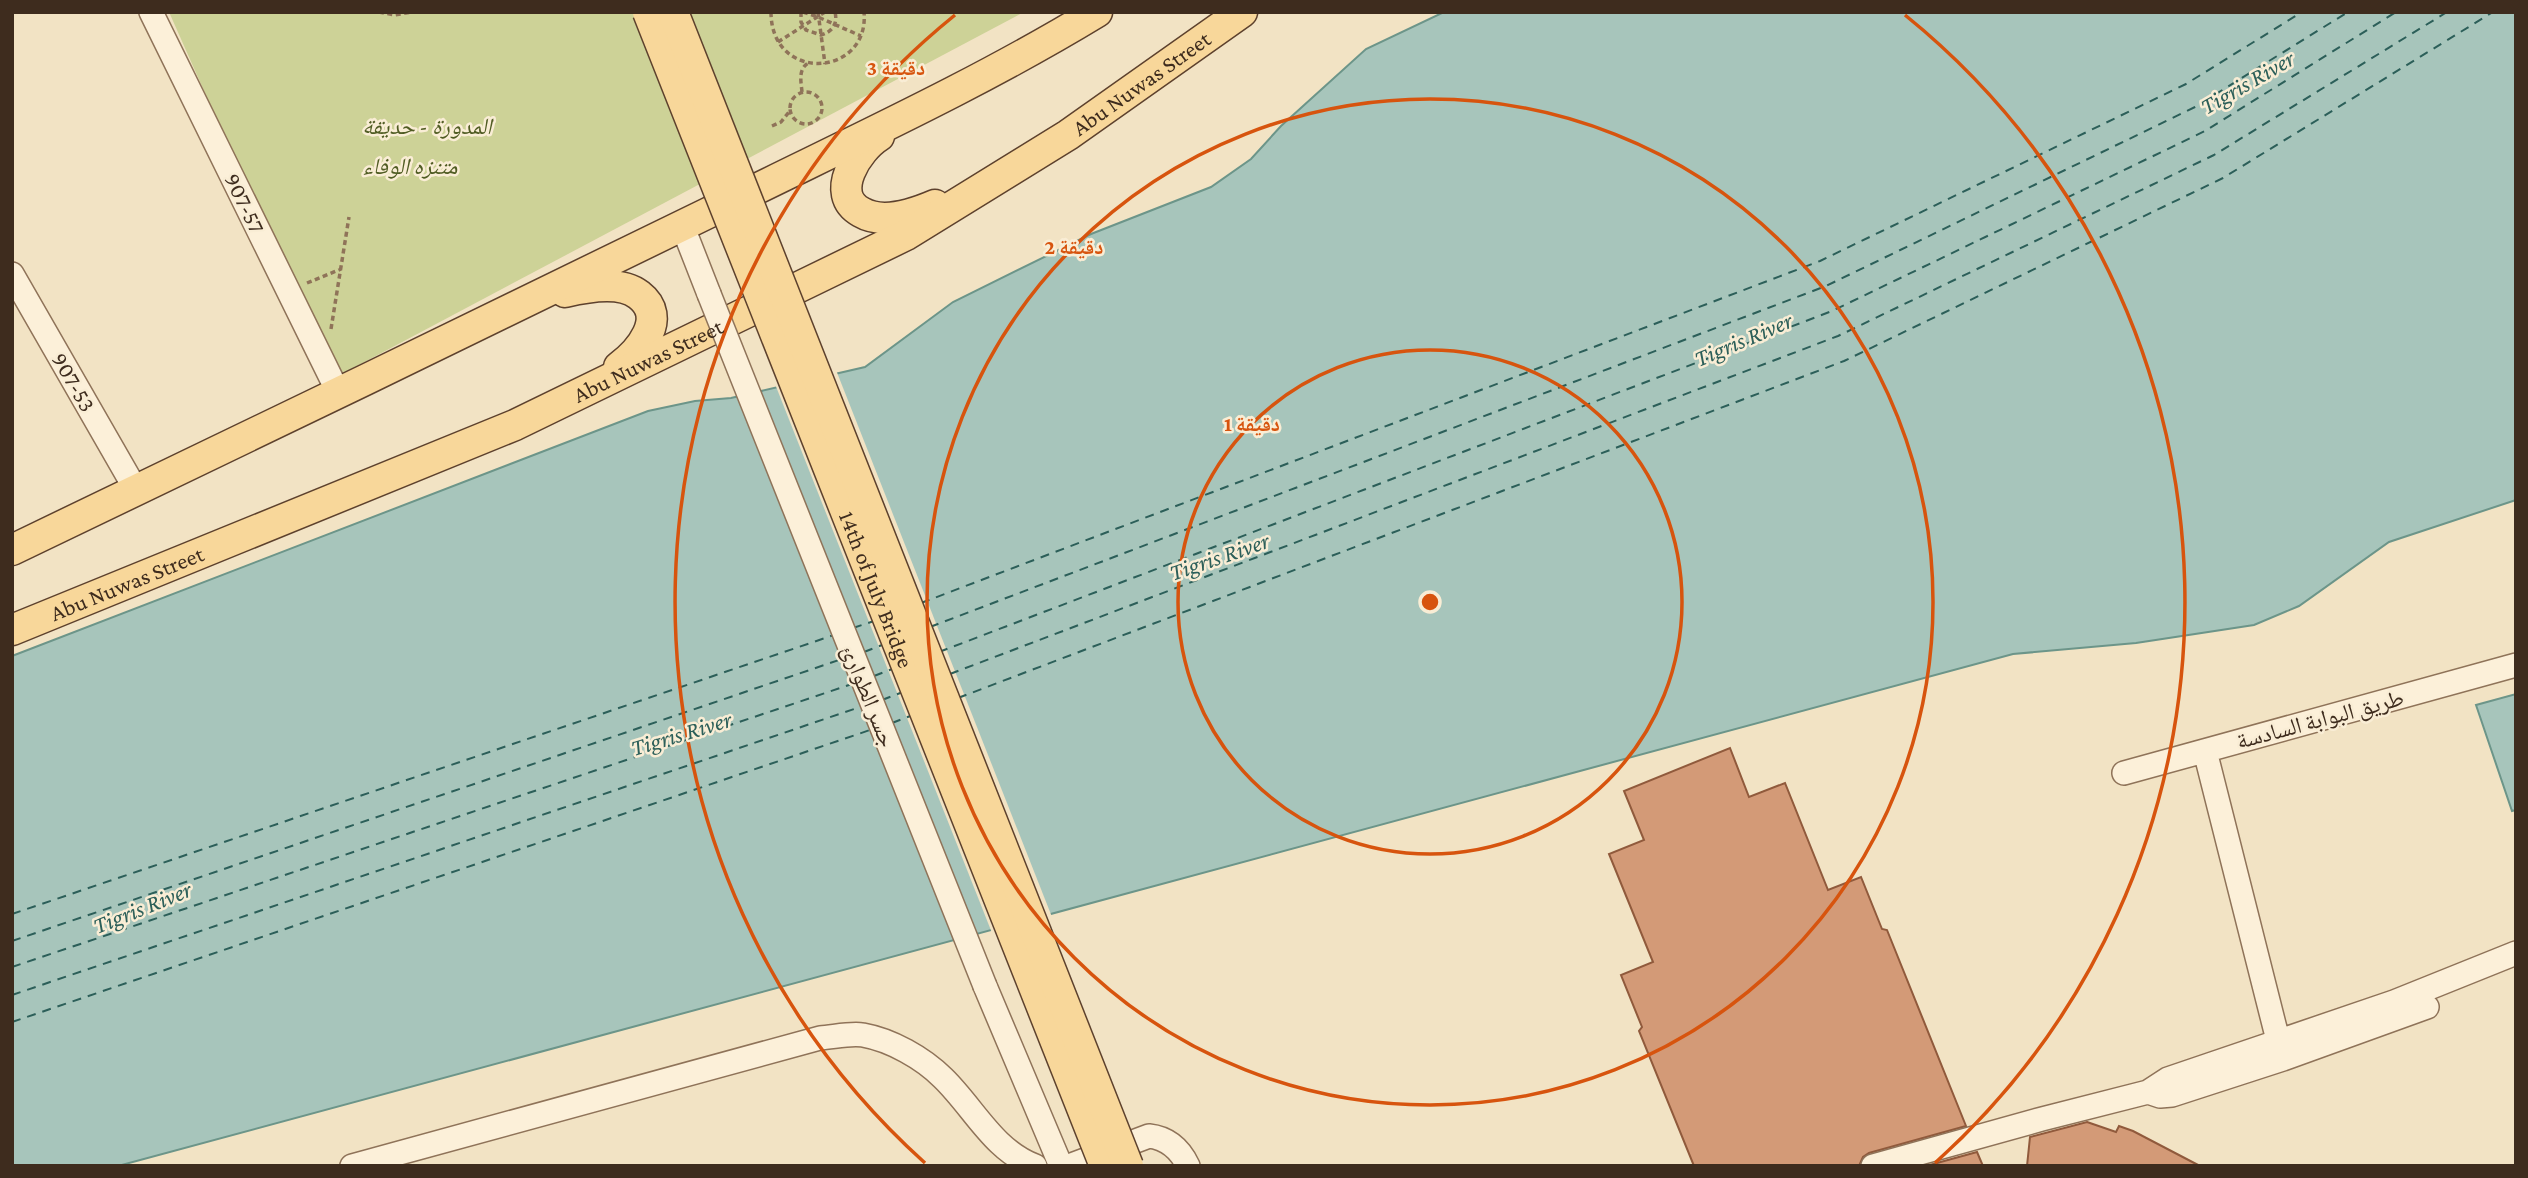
<svg xmlns="http://www.w3.org/2000/svg" width="2528" height="1178" font-family="'Crimson Pro','Noto Naskh Arabic',serif">
<style>
.green{fill:#cdd297}
.water{fill:#a7c5bb;stroke:#6c9589;stroke-width:2}
.pier{fill:#f2e3c4}
.lines{fill:none;stroke-linecap:round;stroke-linejoin:round}
.ferry{stroke:#2c5f59;stroke-width:2;stroke-dasharray:9 7;stroke-linecap:butt}
.building{fill:#d39a77;stroke:#905a3c;stroke-width:2}
.minor-casing{stroke:#8f7359;stroke-width:26}
.major-casing{stroke:#5d412d;stroke-width:33}
.path{stroke:#8f7359;stroke-width:3.5;stroke-dasharray:5 3.5;stroke-linecap:butt}
.minor{stroke:#fcf0d9;stroke-width:23}
.major{stroke:#f8d79a;stroke-width:30}
.minor-bridge-casing{stroke:#8f7359;stroke-width:26;stroke-linecap:butt}
.major-bridge-casing{stroke:#5d412d;stroke-width:33;stroke-linecap:butt}
.minor-bridge{stroke:#fcf0d9;stroke-width:23}
.major-bridge{stroke:#f8d79a;stroke-width:30}
.ring{fill:none;stroke:#d7540e;stroke-width:3.5}
.labels{text-anchor:middle;dominant-baseline:central;stroke-width:5;stroke-linejoin:round;paint-order:stroke}
.street-label{font-size:23px;fill:#3e2c1e;stroke:#f9edd5}
.park-label{font-size:23px;font-style:italic;fill:#505c23;stroke:#f9edd5}
.water-label{font-size:24px;font-style:italic;fill:#2c5f59;stroke:#f9edd5}
.centre{fill:#d7540e;stroke:#f9edd5;stroke-width:3.5}
.ring-label{font-size:21px;text-anchor:middle;font-weight:bold;fill:#d7540e;stroke:#f9edd5;stroke-width:5;stroke-linejoin:round;paint-order:stroke}
</style>
<rect width="100%" height="100%" fill="#f2e3c4"/>
<!-- green -->
<path class="green" d="M169,12H1024L340,375L292,289Z"/>
<!-- water -->
<path class="water" d="M1444,12H2516V500L2389,542L2299,606L2254,625L2136,643L2013,654L118,1166H12V656L648,411L695,401L731,398L865,367L953,302L1091,234L1211,187L1251,159L1281,126L1366,49Z
M2516,694V810L2512,811L2476,705Z"/>
<!-- pier -->
<path class="pier" d="M836,370L1052,917L992,933L775,384Z"/>
<g class="lines">
<!-- ferry -->
<path class="ferry" d="M921,603L1820,261L2186,84L2302,12
M930,627L1826,286L2195,107L2348,12
M853,628L874,621
M864,652L882,645
M939,652L1832,311L2205,131L2396,12
M950,674L1838,336L2214,155L2447,12
M874,676L895,668
M958,698L1844,361L2223,178L2493,12
M882,700L903,692
M892,723L913,715
M12,914L834,635
M12,941L842,659
M12,967L852,684
M12,995L863,706
M12,1022L870,730"/>
</g>
<!-- building -->
<path class="building" d="M1730,748L1749,797L1785,783L1828,890L1861,877L1882,929L1887,930L1966,1126L1869,1153L1863,1157L1859,1166H1694L1639,1031L1642,1027L1621,975L1653,962L1609,854L1644,840L1624,791Z
M2087,1122L2116,1132L2119,1126L2133,1131L2200,1166H2027L2030,1137Z
M1977,1152L1983,1166H1926Z"/>
<g class="lines">
<defs>
<path id="minor" d="M151,12L339,394
M682,225L709,294
M12,274L136,490
M2205,751L2282,1056
M2124,773L2516,665
M985,986L1061,1166
M2148,1092L2160,1096L2172,1095L2283,1059L2427,1007
M352,1166L820,1038C834,1037 850,1033 863,1035C891,1040 923,1058 943,1078C974,1108 993,1150 1035,1166
M1069,1166L1149,1136C1167,1138 1180,1149 1188,1166
M1873,1166L2042,1119L2148,1092L2168,1079L2394,1002L2516,953"/>
<g id="major">
<path d="M879,136C858,149 828,194 861,212C883,225 914,214 935,205"/>
<path d="M565,292C586,287 620,280 639,295C669,318 639,352 619,367"/>
<path d="M12,550C245,439 476,326 708,213C838,148 972,88 1097,12"/>
<path id="s1" d="M12,630L515,425L906,235L1068,135L1242,12"/>
</g>
</defs>
<!-- minor casing -->
<use href="#minor" class="minor-casing"/>
<!-- major casing -->
<use href="#major" class="major-casing"/>
<!-- path -->
<path class="path" d="M379,12L395,15L412,12
M771,12C771,84 870,77 864,12
M801,12V22L806,30L821,35C832,32 838,24 835,12
M803,12L818,17L861,36
M818,12L825,64
M778,42L825,12
M802,92C801,81 798,70 808,63
M790 108a16 16 0 1 1 32 0a16 16 0 1 1-32 0Z
M772,126L781,122L789,112
M307,283L341,269
M331,329L349,217"/>
<!-- minor -->
<use href="#minor" class="minor"/>
<!-- major -->
<use href="#major" class="major"/>
<defs>
<path id="minor-bridge" d="M709,294L985,986"/>
<g id="major-bridge">
<path id="s2" d="M648,12L1105,1166"/>
<path d="M673,12L1128,1166"/>
</g>
</defs>
<!-- minor-bridge casing -->
<use href="#minor-bridge" class="minor-bridge-casing"/>
<!-- major-bridge casing -->
<use href="#major-bridge" class="major-bridge-casing"/>
<!-- minor-bridge -->
<use href="#minor-bridge" class="minor-bridge"/>
<!-- major-bridge -->
<use href="#major-bridge" class="major-bridge"/>
</g>
<!-- distance rings -->
<g class="ring">
<circle cx="1430" cy="602" r="252"/>
<circle cx="1430" cy="602" r="503"/>
<path d="M925 1163A755 755 0 0 1 955 15M1905 15A755 755 0 0 1 1935 1163"/>
</g>
<g class="labels">
<!-- street labels -->
<g class="street-label">
<text stroke="none"><textPath href="#s1" startOffset="1258">Abu Nuwas Street</textPath></text>
<text transform="translate(245 203) rotate(64)">907-57</text>
<text stroke="none"><textPath href="#s1" startOffset="691">Abu Nuwas Street</textPath></text>
<text transform="translate(74 382) rotate(60)">907-53</text>
<text stroke="none"><textPath href="#s1" startOffset="124">Abu Nuwas Street</textPath></text>
<text stroke="none"><textPath href="#s2" startOffset="621">14th of July Bridge</textPath></text>
<text transform="translate(869 696) rotate(68)">جسر الطوارئ</text>
<text transform="translate(2320 719) rotate(-15)">طريق البوابة السادسة</text>
</g>
<!-- park labels -->
<g class="park-label">
<text x="427" y="126">المدورة - حديقة</text>
<text x="410" y="166">متنزه الوفاء</text>
</g>
<!-- water labels -->
<g class="water-label">
<text transform="translate(2247 82) rotate(-30)">Tigris River</text>
<text transform="translate(1743 339) rotate(-23)">Tigris River</text>
<text transform="translate(1219 556) rotate(-19)">Tigris River</text>
<text transform="translate(681 733) rotate(-17)">Tigris River</text>
<text transform="translate(142 907) rotate(-22)">Tigris River</text>
</g>
</g>
<circle cx="1430" cy="602" r="10" class="centre"/>
<g class="ring-label">
<text x="896" y="75">3 دقيقة</text>
<text x="1074" y="254">2 دقيقة</text>
<text x="1252" y="431">1 دقيقة</text>
</g>
<!-- border -->
<rect width="2528" height="1178" fill="none" stroke="#3e2c1e" stroke-width="28"/>
</svg>
